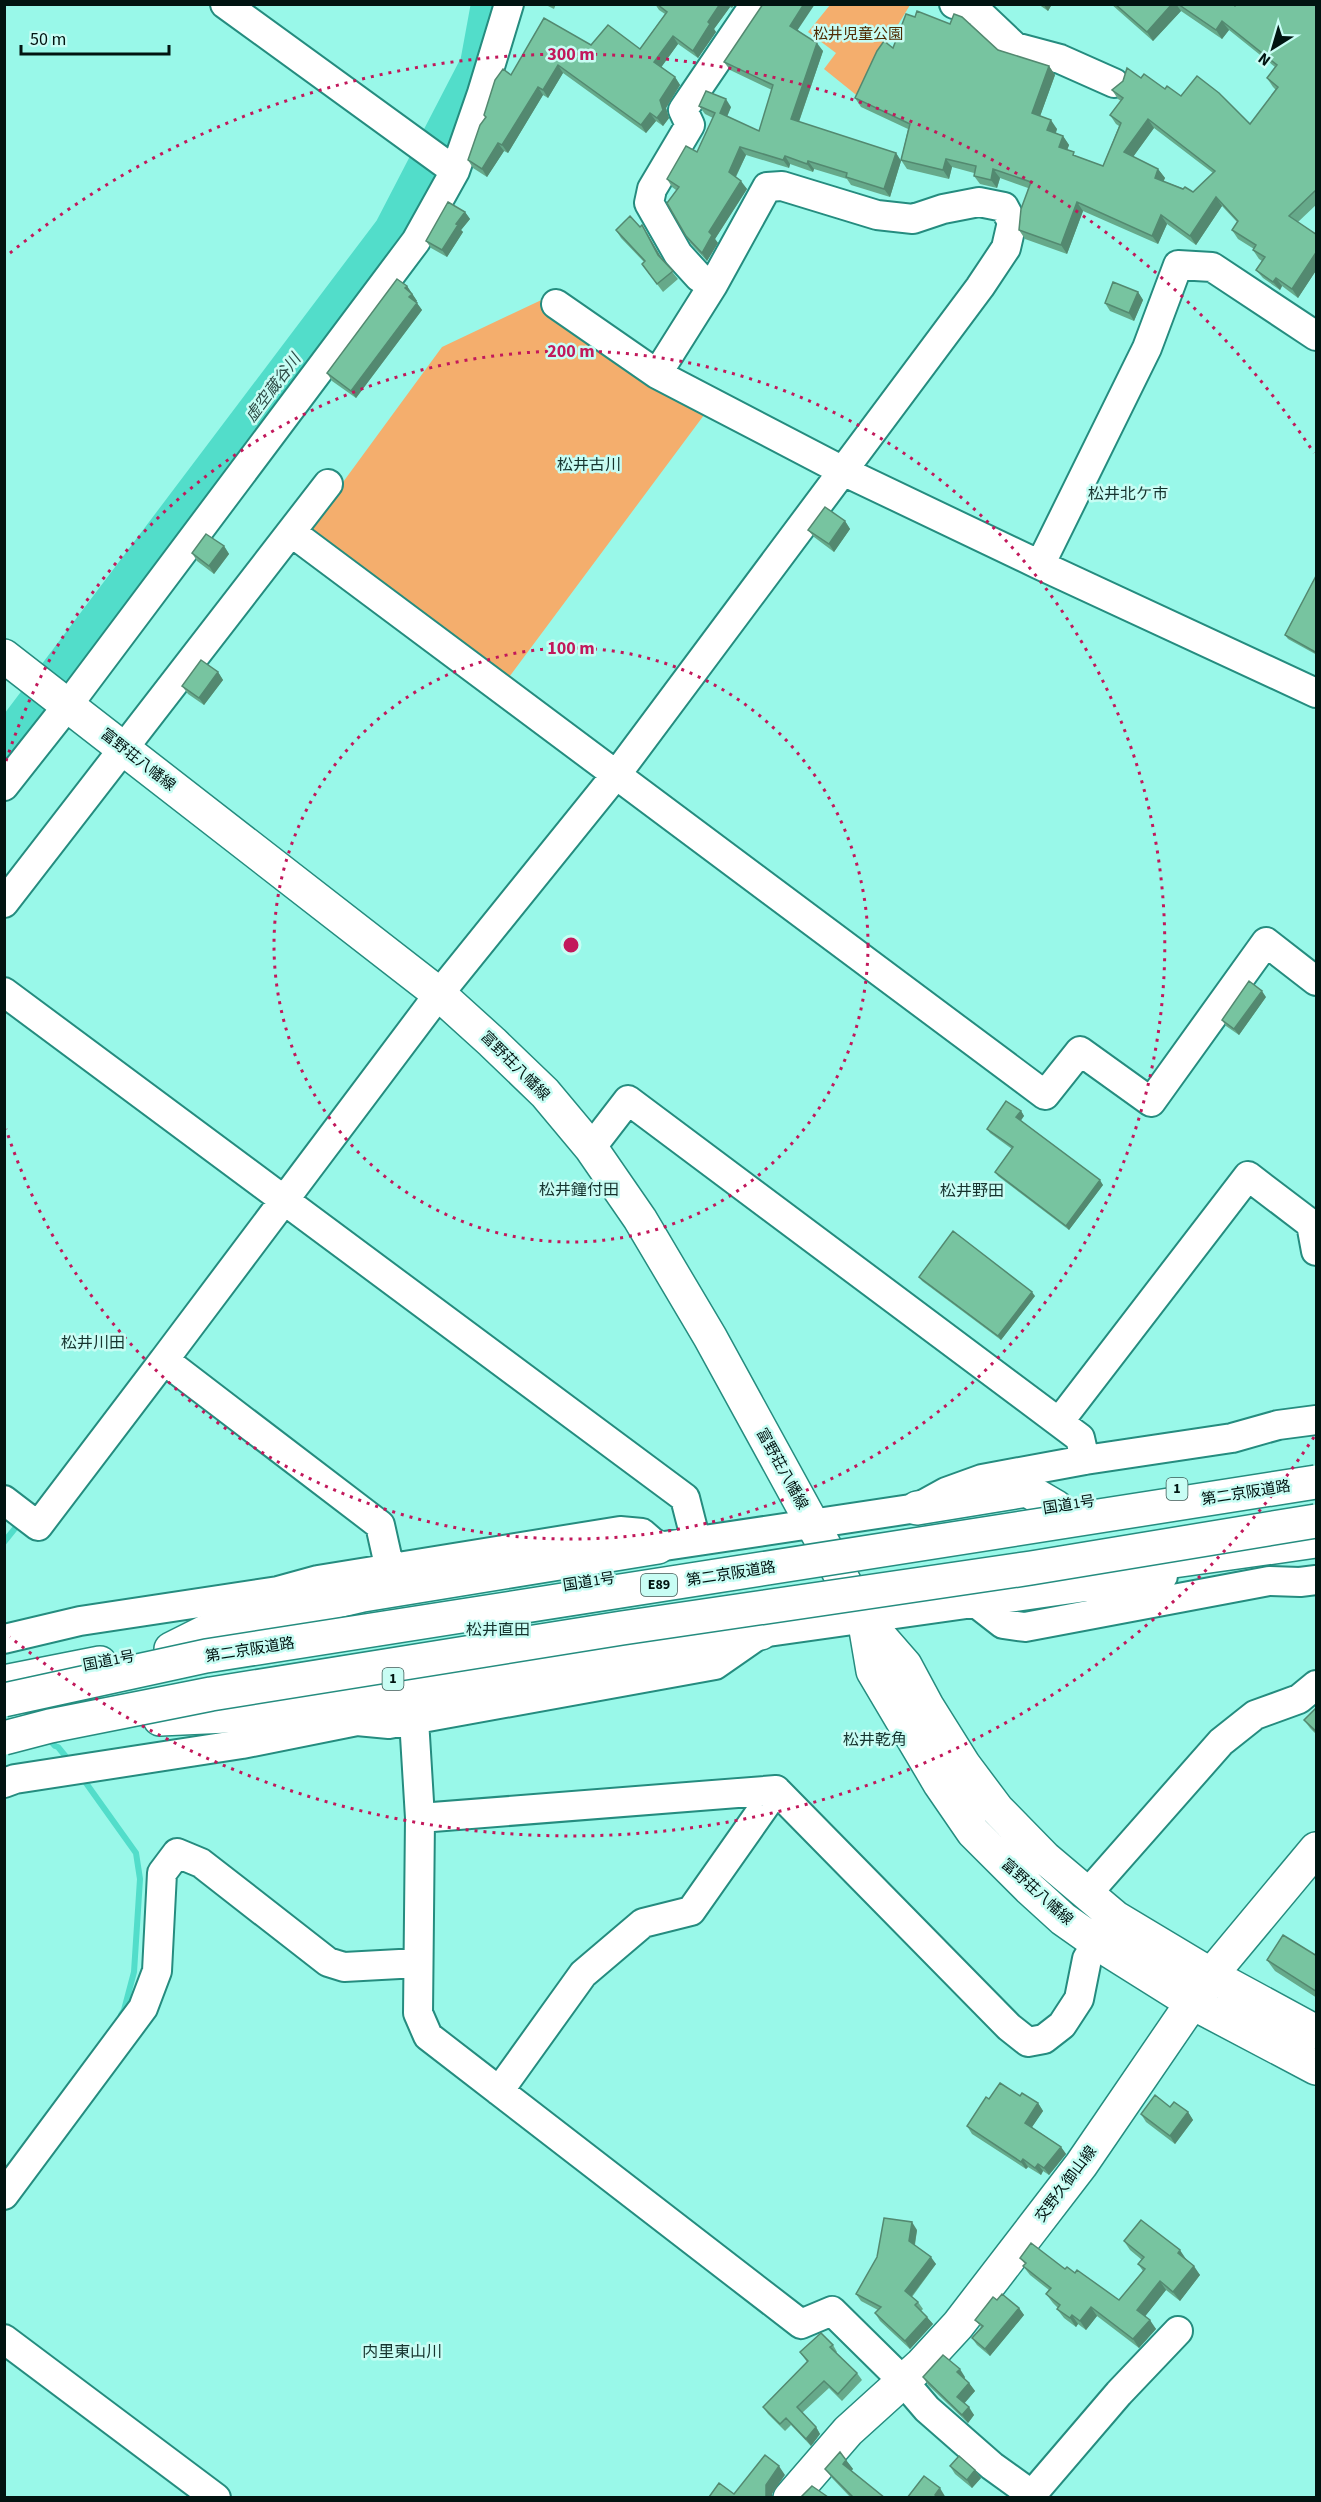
<svg xmlns="http://www.w3.org/2000/svg" width="1321" height="2502" font-family="'Source Sans 3','Noto Sans JP',sans-serif">
<style>
.green{fill:#f4ae6d}
.lines{fill:none;stroke-linecap:round;stroke-linejoin:round}
.stream{stroke:#52ddca;stroke-width:6}
.river{stroke:#52ddca;stroke-width:36}
.minor-casing{stroke:#258c7f;stroke-width:32}
.major-casing{stroke:#258c7f;stroke-width:36}
.highway-casing{stroke:#258c7f;stroke-width:36}
.minor{stroke:#fff;stroke-width:28}
.major{stroke:#fff;stroke-width:33}
.highway{stroke:#fff;stroke-width:33}
.highway-bridge-casing{stroke:#258c7f;stroke-width:36;stroke-linecap:butt}
.highway-bridge{stroke:#fff;stroke-width:33}
.wall{fill:#66a98a;fill-rule:evenodd}
.shaded-wall{fill:#538970}
.building{fill:#77c4a0;stroke:#538970;stroke-width:1.5;fill-rule:evenodd}
.ring{fill:none;stroke:#c2185b;stroke-width:3;stroke-dasharray:3 6}
.labels{text-anchor:middle;dominant-baseline:central;stroke-width:5;stroke-linejoin:round;paint-order:stroke}
.shield{fill:#c8fdf4;stroke:#3d5a55;stroke-width:1.5}
.shield-label{font-size:14px;font-weight:bold;fill:#011411}
.park-label{font-size:15px;fill:#4e2b02;stroke:#c8fdf4}
.street-label{font-size:15px;fill:#011411;stroke:#c8fdf4}
.water-label{font-size:16px;font-style:italic;fill:#2c4a45;stroke:#c8fdf4}
.neighbourhood-label{font-size:16px;fill:#16342f;stroke:#c8fdf4}
.centre{fill:#c2185b;stroke:#c8fdf4;stroke-width:3}
.ring-label{font-size:18px;text-anchor:middle;font-weight:bold;fill:#c2185b;stroke:#c8fdf4;stroke-width:5;stroke-linejoin:round;paint-order:stroke}
</style>
<rect width="100%" height="100%" fill="#99f8e9"/>
<!-- green -->
<path class="green" d="M830,5H910L875,63L860,98L824,69L836,53L808,32Z
M552,295L710,407L504,684L305,534L442,347Z"/>
<g class="lines">
<!-- stream -->
<path class="stream" d="M4,1542L21,1521
M48,1738L55,1746L58,1747L71,1763
M81,1776L136,1853L140,1879L134,1972L124,2010L121,2015"/>
<!-- river -->
<path class="river" d="M4,744L392,230L478,64L489,4"/>
<defs>
<path id="minor" d="M225,4L455,171
M954,4L977,11L1015,47L1060,59L1114,83
M713,285L699,277L678,254L649,203L652,189L690,125L683,110L755,4
M556,304L657,374L843,471L1040,565L1316,693
M291,532L1045,1095L1080,1051L1151,1102L1266,942L1316,981
M1040,565L1147,348L1178,265L1212,267L1316,336
M4,786L68,705L416,241L455,171L482,93L509,4
M4,903L328,484
M4,992L685,1498L696,1541
M591,1148L628,1100L1080,1438L1085,1460
M1059,1422L1248,1176L1311,1224L1316,1251
M4,1500L38,1526L164,1360
M393,1583L380,1525L164,1360L439,994L619,771L980,287L1006,248L1012,222L1004,207L979,202L943,209L913,219L877,215L782,186L767,187L713,285L657,374
M976,1603L1003,1624L1025,1627L1269,1581L1300,1582L1316,1580
M4,1639L80,1621L278,1591L318,1580L620,1531L642,1533L658,1547L917,1508L946,1492L982,1479L1085,1460L1232,1438L1278,1425L1316,1420
M413,1703L420,1818L418,2013L428,2036L801,2324L832,2311L903,2381L927,2409L992,2466L1031,2494
M4,1783L15,1779L242,1744L357,1721L389,1724L715,1665L761,1633L1163,1576
M420,1818L776,1790L1009,2027L1028,2042L1044,2039L1062,2025L1079,1999L1087,1959L1097,1943
M1087,1894L1221,1742L1255,1715L1299,1699L1316,1685
M499,2091L583,1974L643,1923L691,1911L776,1790
M4,2195L143,2008L157,1971L162,1873L177,1853L201,1863L328,1962L344,1967L418,1963
M4,2339L216,2498
M1029,2498L1119,2393L1178,2331"/>
<path id="major" d="M4,656L439,994L492,1042L545,1093L591,1148L640,1219L710,1337L864,1618L905,1665L927,1706L964,1765L997,1809L1045,1858L1116,1918L1211,1975L1316,2032
M864,1618L873,1671L940,1784L973,1832L1030,1889L1063,1919L1097,1943L1191,2002L1316,2068
M790,2498L848,2431L922,2364L958,2325L1081,2165L1211,1975L1316,1849"/>
<path id="highway" d="M917,1508L1027,1490L1056,1507
M1131,1567L1316,1541
M171,1649L205,1632L363,1595L658,1547
M4,1682L100,1663
M160,1719L271,1714L761,1633"/>
</defs>
<!-- minor casing -->
<use href="#minor" class="minor-casing"/>
<!-- major casing -->
<use href="#major" class="major-casing"/>
<!-- highway casing -->
<use href="#highway" class="highway-casing"/>
<!-- minor -->
<use href="#minor" class="minor"/>
<!-- major -->
<use href="#major" class="major"/>
<!-- highway -->
<use href="#highway" class="highway"/>
<defs>
<path id="highway-bridge" d="M4,1700L206,1656L1316,1482
M4,1738L50,1726L211,1694L622,1628L1031,1568L1316,1521"/>
</defs>
<!-- highway-bridge casing -->
<use href="#highway-bridge" class="highway-bridge-casing"/>
<!-- highway-bridge -->
<use href="#highway-bridge" class="highway-bridge"/>
</g>
<!-- wall -->
<path class="wall" d="M544,4H556L554,9Z
M655,4H735L732,8L730,7L714,29L716,32L698,58L678,44L661,67L675,77L680,85L666,108L669,118L663,126L656,121L646,133L563,73L548,98L543,95L508,153L504,151L487,177L473,168L468,160L485,117L484,115L511,75L591,45L640,49L665,14L659,10Z
M1038,4H1052L1048,11Z
M1111,4H1233L1235,6L1317,4V204L1298,222L1317,235V269L1298,298L1282,286L1280,290L1263,278L1256,270L1262,261L1259,259L1253,250L1254,249L1238,239L1232,230L1237,222L1222,206L1196,245L1167,224L1158,244L1083,211L1067,254L1025,239L1019,230L1028,188L1000,178L997,188L980,184L974,176V173L952,167L949,179L907,169L901,160L908,129L861,107L855,98L893,48L998,50L1049,66L1055,75L1040,116L1057,129L1056,133L1063,136L1069,145L1067,150L1076,156L1103,166L1119,126L1116,124L1110,115L1121,101L1118,99L1112,90L1141,78L1181,96L1250,124L1276,90L1273,87L1267,78L1275,67L1229,30L1222,39L1181,11L1153,41ZM1154,128L1213,173L1193,192L1163,181L1165,178L1158,169L1133,157Z
M798,30L823,51L799,122L896,153L901,161L890,197L851,185L847,179L814,169L813,172L790,164L789,168L746,155L736,177L747,189L715,239L718,243L707,261L691,244L686,236L676,190L672,187L667,179L697,152L713,118L705,114L699,106L731,107L727,117L759,131L772,90L730,70L724,62Z
M465,212L470,219L461,230L463,232L447,257L431,248L426,241Z
M616,230L647,233L661,258L678,279L663,292L642,264L644,262L621,238Z
M407,286L417,301L416,302L422,310L356,398L332,381L327,373Z
M1138,292L1143,300L1134,321L1110,311L1105,303Z
M845,521L850,529L834,552L814,537L808,530Z
M224,546L229,554L214,574L197,561L192,553Z
M1317,574V655L1288,639L1285,635Z
M218,672L223,680L204,705L188,694L182,686Z
M1266,997L1239,1035L1226,1026L1222,1020Z
M1021,1111L1024,1116L1020,1120L1103,1185L1069,1230L998,1176L995,1172L1012,1149L990,1133L987,1129Z
M919,1277L1035,1296L1001,1340L922,1281Z
M1317,1707V1735L1310,1728L1304,1720Z
M1317,1956V1998L1275,1971L1267,1960Z
M1020,2096L1038,2103L1043,2111L1032,2127L1061,2147L1066,2154L1049,2175L1043,2171L1041,2175L1028,2167L1026,2169L972,2134L967,2126L989,2099Z
M1170,2107L1188,2112L1193,2120L1175,2144L1146,2122L1141,2114Z
M917,2230L915,2245L936,2264L912,2297L918,2302L923,2309L921,2311L933,2324L910,2349L880,2321L875,2313L878,2310L861,2301L856,2294Z
M1124,2241L1186,2259L1200,2275L1180,2301L1166,2290L1145,2316L1156,2329L1139,2348L1097,2316L1086,2330L1078,2324L1076,2327L1064,2318L1057,2309L1058,2308L1053,2303L1046,2294L1049,2290L1030,2275L1023,2266L1025,2264L1020,2258L1065,2269L1075,2273L1119,2300L1143,2271L1138,2264L1142,2260L1130,2250Z
M997,2300L1019,2308L1024,2315L990,2356L977,2345L972,2338L981,2327L975,2320Z
M833,2345L837,2352L836,2353L857,2373L862,2380L842,2401L829,2388L802,2413L816,2427L820,2434L811,2446L791,2425L785,2431L768,2414L763,2407L807,2362L800,2352Z
M923,2377H965L964,2379L969,2383L975,2391L964,2403L974,2415L968,2423L928,2385Z
M846,2460L853,2469L851,2471L885,2498H851L832,2478L825,2469Z
M950,2466L975,2470L981,2478L972,2488L955,2474Z"/>
<!-- shaded-wall -->
<path class="shaded-wall" d="M720,4H728L730,7L714,29L716,32L698,58L693,51L708,22Z
M804,4H815L795,34L790,26Z
M1043,4H1052L1048,11Z
M1172,4H1176L1181,11L1153,41L1147,32Z
M1222,21L1229,30L1222,39L1216,30Z
M673,36L678,44L660,69L654,62Z
M817,43L823,51L797,127L791,119Z
M558,65L563,73L548,98L543,90Z
M1049,66L1055,75L1038,122L1032,113Z
M675,77L680,85L666,108L669,118L663,126L657,118L660,100Z
M538,87L543,95L508,153L502,145Z
M726,99L731,107L725,121L720,113Z
M650,113L656,121L646,133L641,125Z
M1148,119L1154,128L1130,161L1124,152Z
M1051,120L1057,129L1053,139L1047,130Z
M1063,136L1069,145L1065,156L1059,147Z
M498,143L504,151L487,177L482,169Z
M740,147L746,155L734,180L729,172Z
M896,153L901,161L890,197L884,189Z
M785,156L790,164L789,168L783,160Z
M946,159L952,167L949,179L943,170Z
M808,161L814,169L813,172L807,164Z
M993,169L1000,178L997,188L991,180Z
M1158,169L1165,178L1161,187L1155,178Z
M741,181L747,189L715,239L718,243L707,261L702,253L709,232Z
M1216,197L1222,206L1196,245L1190,236Z
M1077,202L1083,211L1067,254L1061,245Z
M465,212L470,219L461,230L463,232L447,257L442,250L456,224Z
M1161,215L1167,224L1158,244L1152,236Z
M642,225L647,233L664,262L658,255Z
M1317,251V269L1298,298L1292,289Z
M1276,278L1282,286L1280,290L1273,282Z
M407,286L417,301L414,304L405,288Z
M1138,292L1143,300L1134,321L1129,313Z
M417,303L422,310L356,398L351,391Z
M845,521L850,529L834,552L829,544Z
M224,546L229,554L214,574L209,566Z
M218,672L223,680L204,705L199,698Z
M1262,991L1266,997L1239,1035L1234,1029Z
M1021,1111L1024,1116L1020,1122L1016,1117Z
M1100,1180L1103,1185L1069,1230L1066,1226Z
M1032,1292L1035,1296L1001,1340L998,1336Z
M1038,2103L1043,2111L1030,2130L1025,2123Z
M1188,2112L1193,2120L1175,2144L1170,2136Z
M1061,2147L1066,2154L1049,2175L1044,2168Z
M1023,2159L1028,2167L1026,2169L1021,2162Z
M1038,2164L1043,2171L1041,2175L1035,2168Z
M912,2222L917,2230L914,2248L909,2241Z
M1180,2250L1186,2259L1184,2262L1178,2253Z
M931,2257L936,2264L910,2298L905,2291Z
M1194,2266L1200,2275L1180,2301L1173,2292Z
M1160,2281L1166,2290L1143,2319L1137,2310Z
M1091,2307L1097,2316L1086,2330L1080,2321Z
M1019,2308L1024,2315L990,2356L985,2349Z
M1072,2315L1078,2324L1076,2327L1070,2318Z
M927,2317L933,2324L910,2349L905,2341Z
M1150,2320L1156,2329L1139,2348L1133,2339Z
M960,2369L965,2377L963,2380L957,2372Z
M969,2383L975,2391L963,2405L957,2397Z
M969,2407L974,2415L968,2423L962,2415Z
M816,2427L820,2434L811,2446L806,2439Z
M846,2460L853,2469L849,2473L843,2464Z
M779,2466L785,2475L772,2494V2498H768L766,2496V2485Z
M975,2470L981,2478L972,2488L967,2480Z
M940,2488L946,2498H937L935,2495Z"/>
<!-- building -->
<path class="building" d="M657,4H720L708,22L710,24L693,51L673,36L654,62L675,77L660,100L663,110L657,118L650,113L641,125L558,65L543,90L538,87L502,145L498,143L482,169L468,160L480,125L486,117L484,115L495,80L503,69L511,75L544,18L591,45L608,25L640,49L667,12Z
M763,4H804L790,26L817,43L791,119L896,153L884,189L846,177L847,173L808,161L807,164L785,156L783,160L740,147L729,172L741,181L709,232L712,235L702,253L686,236L667,203L679,187L667,179L686,146L697,152L715,113L699,106L706,91L726,99L720,113L759,131L773,85L724,62Z
M1115,4H1172L1147,32Z
M1178,4H1233L1235,6L1237,4H1317V189L1289,216L1317,235V251L1292,289L1276,278L1273,282L1256,270L1265,257L1253,250L1256,245L1232,230L1238,221L1216,197L1190,236L1161,215L1152,236L1077,202L1061,245L1019,230L1021,209L1031,182L993,169L991,180L974,176L976,166L946,159L943,170L901,160L910,124L855,98L877,51L884,41L893,48L906,14L915,17L917,11L950,24L954,14L962,17L998,50L1049,66L1032,113L1051,120L1047,130L1063,136L1059,147L1074,152L1073,155L1103,166L1121,123L1110,115L1123,98L1112,90L1123,81L1127,68L1141,78L1144,74L1165,89L1167,86L1181,96L1197,76L1219,93L1250,124L1278,87L1267,78L1277,65L1222,21L1216,30ZM1148,119L1215,171L1193,192L1185,187L1183,189L1155,178L1158,169L1124,152Z
M448,202L465,212L456,224L458,225L442,250L426,241Z
M630,216L640,227L642,225L658,255L673,271L657,284L642,264L645,261L616,230Z
M397,279L407,286L405,288L412,294L409,297L417,303L351,391L327,373Z
M1113,282L1138,292L1129,313L1105,303Z
M825,507L845,521L829,544L808,530Z
M206,534L224,546L209,566L192,553Z
M1317,574V653L1285,635Z
M201,660L218,672L199,698L182,686Z
M1249,981L1262,991L1234,1029L1222,1020Z
M1006,1101L1021,1111L1016,1117L1100,1180L1066,1226L995,1172L1013,1147L987,1129Z
M953,1231L1032,1292L998,1336L919,1277Z
M1317,1707V1732L1304,1720Z
M1283,1935L1317,1956V1992L1267,1960Z
M1000,2083L1020,2096L1022,2093L1038,2103L1025,2123L1061,2147L1044,2168L1038,2164L1035,2168L1023,2159L1021,2162L967,2126L986,2097L989,2099Z
M1155,2095L1170,2107L1174,2102L1188,2112L1170,2136L1141,2114Z
M884,2218L912,2222L909,2241L931,2257L905,2291L918,2302L915,2305L927,2317L905,2341L875,2313L881,2307L856,2294L877,2257Z
M1141,2220L1180,2250L1178,2253L1194,2266L1173,2292L1160,2281L1137,2310L1150,2320L1133,2339L1091,2307L1080,2321L1072,2315L1070,2318L1057,2309L1060,2305L1046,2294L1051,2288L1023,2266L1026,2263L1020,2258L1031,2243L1065,2269L1067,2267L1075,2273L1077,2270L1119,2300L1145,2269L1138,2264L1144,2257L1124,2241Z
M1002,2294L1019,2308L985,2349L972,2338L983,2326L975,2320L993,2297L997,2300Z
M821,2333L833,2345L830,2347L857,2373L838,2394L824,2381L797,2407L816,2427L806,2439L786,2418L780,2424L763,2407L808,2361L800,2352Z
M943,2355L960,2369L957,2372L969,2383L957,2397L969,2407L962,2415L923,2377Z
M840,2452L846,2460L843,2464L885,2498H854L825,2469Z
M765,2455L779,2466L766,2485V2496L768,2498L709,2497L719,2483L734,2494Z
M959,2456L975,2470L967,2480L950,2466Z
M924,2476L940,2488L935,2495L938,2498H907Z
M812,2486L828,2497L800,2498Z"/>
<!-- distance rings -->
<g class="ring">
<circle cx="571" cy="945" r="297"/>
<path d="M6 761A594 594 0 1 1 6 1129"/>
<path d="M1314 1437A891 891 0 0 1 10 1637M10 253A891 891 0 0 1 1314 453"/>
</g>
<g class="labels">
<!-- shield labels -->
<g class="shield">
<rect x="1166.5" y="1478" width="21" height="22" rx="4.5"/>
<rect x="641" y="1574" width="36" height="22" rx="4.5"/>
<rect x="382.5" y="1668" width="21" height="22" rx="4.5"/>
</g>
<g class="shield-label">
<text x="1177" y="1489">1</text>
<text x="659" y="1585">E89</text>
<text x="393" y="1679">1</text>
</g>
<!-- park labels -->
<g class="park-label">
<text x="858" y="34">松井児童公園</text>
</g>
<!-- street labels -->
<g class="street-label">
<text transform="translate(138 760) rotate(38)">富野荘八幡線</text>
<text transform="translate(515 1066) rotate(45)">富野荘八幡線</text>
<text transform="translate(782 1469) rotate(61)">富野荘八幡線</text>
<text transform="translate(1246 1493) rotate(-9)">第二京阪道路</text>
<text transform="translate(1069 1505) rotate(-9)">国道1号</text>
<text transform="translate(731 1574) rotate(-9)">第二京阪道路</text>
<text transform="translate(589 1582) rotate(-9)">国道1号</text>
<text transform="translate(250 1650) rotate(-9)">第二京阪道路</text>
<text transform="translate(109 1661) rotate(-11)">国道1号</text>
<text transform="translate(1037 1892) rotate(42)">富野荘八幡線</text>
<text transform="translate(1066 2184) rotate(-53)">交野久御山線</text>
</g>
<!-- water labels -->
<g class="water-label">
<text transform="translate(273 388) rotate(-53)">虚空蔵谷川</text>
</g>
<!-- neighbourhood labels -->
<g class="neighbourhood-label">
<text x="589" y="465">松井古川</text>
<text x="1128" y="494">松井北ケ市</text>
<text x="579" y="1190">松井鐘付田</text>
<text x="972" y="1191">松井野田</text>
<text x="93" y="1343">松井川田</text>
<text x="498" y="1630">松井直田</text>
<text x="875" y="1740">松井乾角</text>
<text x="402" y="2352">内里東山川</text>
</g>
</g>
<circle cx="571" cy="945" r="9" class="centre"/>
<g class="ring-label">
<text x="571" y="60">300 m</text>
<text x="571" y="357">200 m</text>
<text x="571" y="654">100 m</text>
</g>
<!-- border -->
<rect width="1321" height="2502" fill="none" stroke="#011411" stroke-width="12"/>
<!-- north arrow -->
<g transform="translate(1273 48) rotate(217)" stroke="#c8fdf4" stroke-width="4.5" paint-order="stroke">
<path d="M0-4.5L10 22L0 15L-10 22Z" fill="#011411"/>
<text y="-9" font-size="16" font-weight="bold" text-anchor="middle" fill="#011411">N</text>
</g>
<!-- scale -->
<path d="M21 45v9h148v-9" fill="none" stroke="#011411" stroke-width="3"/>
<text x="30" y="45" font-size="18" fill="#011411" stroke="#c8fdf4" stroke-width="4.5" paint-order="stroke">50 m</text>
</svg>
